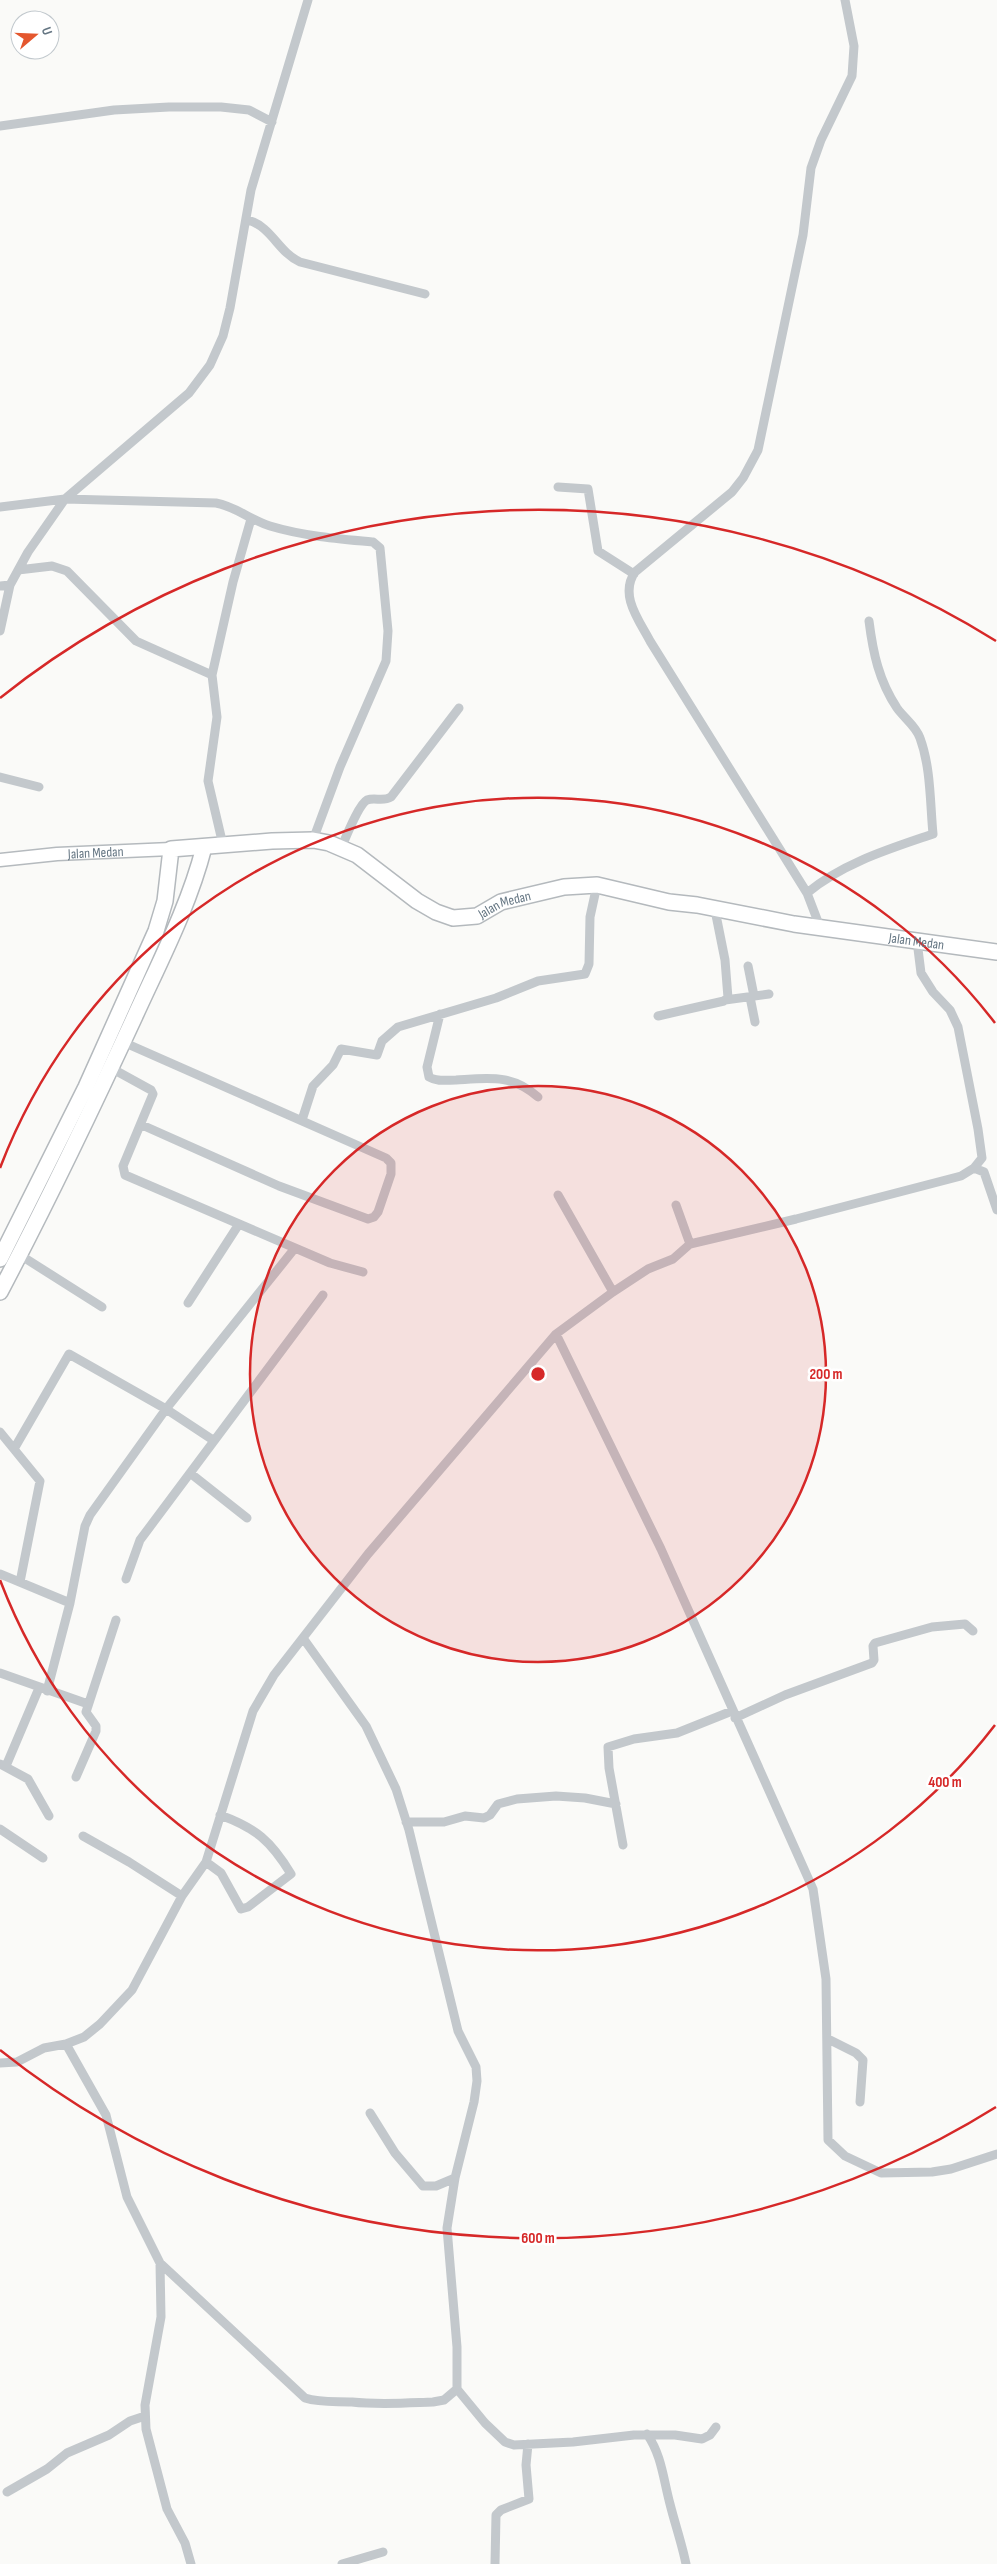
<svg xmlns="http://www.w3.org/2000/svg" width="997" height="2564" font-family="'Sofia Sans Condensed',sans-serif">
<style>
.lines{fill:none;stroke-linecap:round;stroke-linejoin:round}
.primary-casing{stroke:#b5babe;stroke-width:15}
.highway-casing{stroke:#b4b9bd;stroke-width:18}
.street{stroke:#c3c8cc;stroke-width:9}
.primary{stroke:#fff;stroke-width:12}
.highway{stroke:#fff;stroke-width:15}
.ring{fill:none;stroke:#d62828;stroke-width:2.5}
.labels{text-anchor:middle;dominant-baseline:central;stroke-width:5;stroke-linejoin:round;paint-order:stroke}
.street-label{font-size:14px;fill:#657683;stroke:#fff}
.centre{fill:#d62828;stroke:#fff;stroke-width:2.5}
.ring-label{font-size:15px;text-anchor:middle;font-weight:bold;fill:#d62828;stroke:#fff;stroke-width:5;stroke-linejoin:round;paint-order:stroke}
</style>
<rect width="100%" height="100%" fill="#fafaf8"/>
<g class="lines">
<defs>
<g id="primary">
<path id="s1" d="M0,860L57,854L171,849"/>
</g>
<g id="highway">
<path id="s2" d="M0,1259L86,1087L156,931L165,901L171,849L272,841L313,840L329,843L357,855L417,901L436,912L453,918L477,916L501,902L564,887L597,885L669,902L697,905L794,924L997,952"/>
<path d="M0,1292C48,1201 92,1109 135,1016C160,961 189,906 204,847"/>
</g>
</defs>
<!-- primary casing -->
<use href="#primary" class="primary-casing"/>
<!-- highway casing -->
<use href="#highway" class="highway-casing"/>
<!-- street -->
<path class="street" d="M0,126L114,110L169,107H221L249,110L272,122
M248,220C272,227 278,252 300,262L425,294
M558,487L588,489L598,551L634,574
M0,507L65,499L216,503C237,507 250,520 270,526C303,536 339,539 373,542L380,548L388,631L386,661L340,767L313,840
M18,570L52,566L67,571L136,641L212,675
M0,586L10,585
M0,631L10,585L28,552L65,499L189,393L210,365L223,336L230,308L251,190L308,0
M0,777L39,787
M223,845L208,781L217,717L212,675L233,582L251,519
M342,846C346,837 359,804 367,800C375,797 383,802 391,797L459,708
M807,893C843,863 889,849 933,834C930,803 931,768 920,738C916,726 904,718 897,708C879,681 873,653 869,621
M820,927L807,893L650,641C639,620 619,595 635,572L732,492L743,478L758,450L803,235L811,168L821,140L852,76L854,46L845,0
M748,966L754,996
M750,997L755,1022
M725,1000L769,994
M440,1014L427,1067L429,1077C437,1082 447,1080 456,1080C489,1078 512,1074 538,1097
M658,1016L724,1001L728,998L725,960L715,910
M123,1042L386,1158L391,1163V1174L378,1212L374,1217L368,1219L279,1186L142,1125
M111,1068L151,1090L153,1094L123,1166L125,1175L330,1263L363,1272
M302,1120L313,1086L333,1065L341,1049L377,1055L382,1041L398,1027L496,998L538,981L585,974L589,964L590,917L597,885
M974,1168L984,1172L997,1210
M558,1195L613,1292
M676,1205L690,1244
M20,1255L102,1307
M188,1303L239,1224
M556,1334L661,1549L813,1889L826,1979L828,2140L845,2156L881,2173L932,2172L951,2169L997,2154
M0,1432L40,1481L20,1582
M14,1449L69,1354L166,1409L213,1440
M190,1473L247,1518
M0,1574L70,1603
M126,1579L140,1540L323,1295
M303,1638L366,1726L396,1789L409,1830L458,2031L476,2067L477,2081L474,2102L455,2178L447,2228L457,2347V2389L485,2423L505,2442L514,2445L573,2442L634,2435H675L702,2439L710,2435L716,2427
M0,1673L88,1704
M47,1691L70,1603L85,1526L90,1515L166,1409L295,1248
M735,1718L785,1695L872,1663L874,1660L873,1646L875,1643L932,1627L965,1624L973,1631
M0,1764L28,1779L49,1816
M6,1766L39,1688
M76,1777L96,1731V1726L86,1712L116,1620
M406,1822H444L465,1816L484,1818L490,1815L498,1804L517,1799L556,1796L585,1798L616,1804
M0,1829L43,1858
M83,1836L129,1862L182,1896
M623,1845L609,1768L608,1747L634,1739L677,1733L732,1711
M206,1862L221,1873L241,1909L248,1907L291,1874C271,1841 256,1828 220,1815
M828,2039L856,2053L863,2060L860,2102
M66,2044L106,2115L127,2197L160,2263L161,2317L145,2405L146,2429L167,2509L185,2543L191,2564
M0,2063L17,2062L44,2048L66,2044L84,2037L100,2024L132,1990L182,1896L206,1862L253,1711L274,1675L368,1554L556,1334L613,1292L648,1269L673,1259L690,1244L796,1219L961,1176L974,1168L982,1158L978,1129L958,1027L950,1010L933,992L921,973L917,941
M370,2113L395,2153L423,2186H436L455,2178
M160,2263L305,2398C321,2403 336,2401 352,2402C379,2405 406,2403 433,2402L444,2400L457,2389
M647,2434C662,2456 663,2478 670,2504C675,2524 682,2544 686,2564
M7,2492L47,2469L67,2453L109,2435L130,2421L145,2416
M342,2564L383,2552
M495,2564L496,2515L501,2510L529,2499L526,2465L528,2444"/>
<!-- primary -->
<use href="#primary" class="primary"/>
<!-- highway -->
<use href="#highway" class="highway"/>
</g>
<!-- distance rings -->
<circle cx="538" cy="1374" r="288" fill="#d62828" fill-opacity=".12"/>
<g class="ring">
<circle cx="538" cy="1374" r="288"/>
<path d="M995 1725A576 576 0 0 1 0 1580M0 1168A576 576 0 0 1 995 1023"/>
<path d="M996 2107A864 864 0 0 1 0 2050M0 698A864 864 0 0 1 996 641"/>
</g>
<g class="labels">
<!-- street labels -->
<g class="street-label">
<text stroke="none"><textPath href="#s1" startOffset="96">Jalan Medan</textPath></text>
<text stroke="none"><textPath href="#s2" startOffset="806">Jalan Medan</textPath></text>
<text stroke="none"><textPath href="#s2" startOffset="1226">Jalan Medan</textPath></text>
</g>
</g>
<circle cx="538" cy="1374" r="8" class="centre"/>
<g class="ring-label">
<text x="826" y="1379">200 m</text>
<text x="945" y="1787">400 m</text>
<text x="538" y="2243">600 m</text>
</g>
<!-- north arrow -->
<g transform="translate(35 35) rotate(71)"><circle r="24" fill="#ffffff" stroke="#c1c8cd"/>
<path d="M0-4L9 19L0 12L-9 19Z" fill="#e4572e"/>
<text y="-8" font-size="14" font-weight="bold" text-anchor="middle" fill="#657683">U</text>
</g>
</svg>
